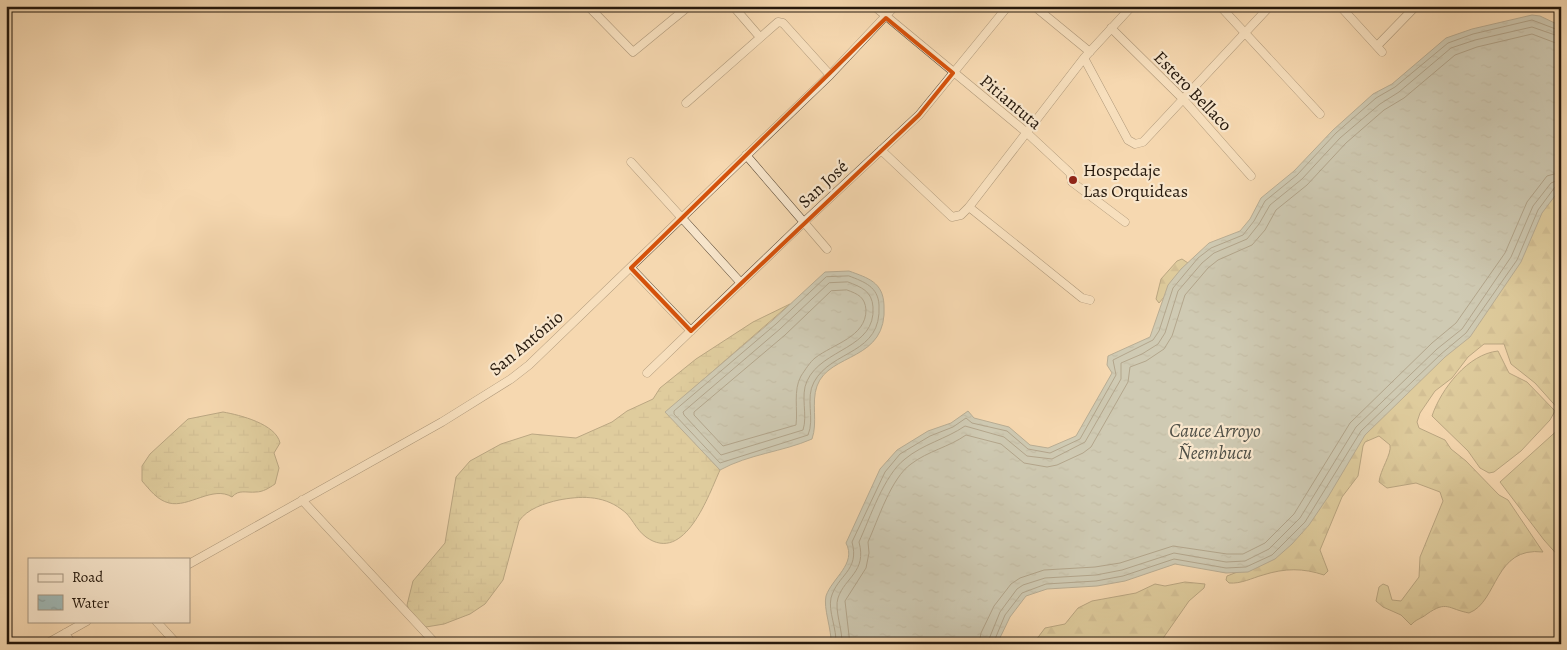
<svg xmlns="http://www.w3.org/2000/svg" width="1567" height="650" font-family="Alegreya,serif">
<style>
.forest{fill:url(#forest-firs);stroke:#746a49}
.wetland{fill:url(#wetland-marsh);stroke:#746a49}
.water{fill:url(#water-ripples);stroke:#6f7871}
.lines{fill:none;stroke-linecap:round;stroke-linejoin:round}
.shore{stroke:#626860;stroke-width:1}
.minor-casing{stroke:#594835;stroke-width:9}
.minor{stroke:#f8e6cc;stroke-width:8}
.marked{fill:none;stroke:#d4520c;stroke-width:4;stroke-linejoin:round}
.poi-dot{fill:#8f2418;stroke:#f8e6cc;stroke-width:2}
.labels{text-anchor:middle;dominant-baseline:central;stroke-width:4.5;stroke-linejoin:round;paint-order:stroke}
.street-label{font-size:18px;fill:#25180c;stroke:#f8e6cc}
.poi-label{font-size:18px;fill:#25180c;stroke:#f8e6cc;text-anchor:start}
.water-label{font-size:19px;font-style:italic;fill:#505047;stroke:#f8e6cc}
</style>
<defs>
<pattern id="forest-firs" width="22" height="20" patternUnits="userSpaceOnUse" patternTransform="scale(1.25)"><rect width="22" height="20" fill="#c4bc86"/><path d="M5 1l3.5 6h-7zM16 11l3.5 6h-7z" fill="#a8a172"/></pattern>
<pattern id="wetland-marsh" width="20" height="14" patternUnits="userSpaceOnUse" patternTransform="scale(1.25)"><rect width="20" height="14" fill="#c4bc86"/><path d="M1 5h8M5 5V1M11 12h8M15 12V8" fill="none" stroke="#a8a172"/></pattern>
<pattern id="water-ripples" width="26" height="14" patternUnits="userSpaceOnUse" patternTransform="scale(1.25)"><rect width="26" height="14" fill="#a0b8b5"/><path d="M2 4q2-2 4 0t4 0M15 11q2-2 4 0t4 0" fill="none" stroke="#8a9d9a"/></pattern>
</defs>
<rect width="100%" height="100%" fill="#f5d8b0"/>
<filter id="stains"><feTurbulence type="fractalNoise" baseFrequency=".004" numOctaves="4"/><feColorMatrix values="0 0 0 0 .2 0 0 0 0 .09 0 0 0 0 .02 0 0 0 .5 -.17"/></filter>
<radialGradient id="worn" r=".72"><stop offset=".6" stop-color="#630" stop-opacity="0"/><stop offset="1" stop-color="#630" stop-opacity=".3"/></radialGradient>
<!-- forest -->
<path class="forest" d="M1561,188V412L1535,383L1511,364L1504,344H1484L1468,357L1452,378L1435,391L1420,413L1417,422L1419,428L1445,440L1451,449L1466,461L1499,495L1508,500L1543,552C1494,546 1498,602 1469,613C1448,609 1447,600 1427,614C1421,619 1416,619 1411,625L1401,615L1383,607L1376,601L1379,587L1383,584L1388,586L1392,600L1401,601L1419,577L1420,557L1443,501L1440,492L1416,483L1387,488L1379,482C1380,470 1392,454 1390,445L1379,436L1365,442L1363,446L1358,476L1342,497L1320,550L1328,571L1324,575C1303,568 1285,568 1263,575C1252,578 1241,584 1229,583L1226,580L1227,576L1245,569C1349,440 1458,317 1561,188Z
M1182,259L1191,265L1159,303L1156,299L1161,279L1177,261Z
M1498,351L1509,373L1527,382L1555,411L1550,420L1521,451L1494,472L1489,473L1480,468L1468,451L1432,416C1441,389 1468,354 1498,351Z
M1561,427V559L1544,540L1500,482Z
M1185,582L1205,584L1204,588L1189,601L1159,644H1033L1045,628L1065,624L1078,608L1092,601L1136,593L1155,584L1165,586Z"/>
<!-- wetland -->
<path class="wetland" d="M790,304L666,412L720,470C709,494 685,565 646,537C635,529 632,516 621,509C602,495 580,496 559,500C545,503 527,509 519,521L503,580L485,604L470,614L444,624L426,627L413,619L407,605L413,581L445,543L456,477L470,461L501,444L532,434L576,438L612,422L627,411L653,399L660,388L696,359L753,322Z
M223,412C240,415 276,424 280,443L274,453L279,468L275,484C269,488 263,492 256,492C246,493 239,489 232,497C213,485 189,508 169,503C157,500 150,490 142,481V466L150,454L188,419Z"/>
<!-- water -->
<path class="water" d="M1532,15L1540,16L1561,26V188L1542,213L1521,262L1470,337L1445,357L1365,435L1328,497L1309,525L1292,544L1275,559L1248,572L1226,573L1175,564L1125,581L1097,586L1047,589L1026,596L1010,617L997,644H831C832,630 823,608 826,596C832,578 857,564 846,543L880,469L897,450L928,431L951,423L968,411L974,418L1009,427L1030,445L1048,448L1076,436L1112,373L1107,365L1108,356L1150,337L1168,285L1181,269L1209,243L1240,231L1250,219L1261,198L1294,171L1333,130L1373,94L1392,84L1446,38L1472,29Z
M849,271C868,278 883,282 884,305C888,362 829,352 817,386C811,403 818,422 812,439C782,452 749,454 720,470L665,412L773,320L825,272Z"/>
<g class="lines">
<!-- shore -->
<path class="shore" d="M849,276C865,282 878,287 879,305C882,355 832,349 814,382C805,398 815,419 808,435L720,463L674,414V411L776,324L826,277Z
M848,282C861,287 872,291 873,307C876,349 822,348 807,381C800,396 808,415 803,430L721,455L684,415L683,412L780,329L829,283Z
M847,290C858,294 865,297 866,310C866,337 833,344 815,358C810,362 805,370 801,376C793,390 798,410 796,425L723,446L694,415V412L785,335L831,291Z
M836,644C837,629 828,611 831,598C837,575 860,571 852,542L885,472L900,454L930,436L953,427L966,418L972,423L1007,431L1028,449L1050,453L1080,439L1116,375L1113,360L1153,340L1159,331L1173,288L1198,258L1211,248L1243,235L1254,221L1265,201L1297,175L1336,133L1376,98L1395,87L1448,43L1473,34L1532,20L1561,31
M842,644C843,631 834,609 838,598C845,577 867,572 859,542C870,518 884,475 905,459C923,444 946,439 965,426L1004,437L1027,456L1052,459L1085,442L1121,379V363L1142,354L1158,344L1165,333L1178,291L1202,263L1214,253L1247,239L1259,224L1270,205L1302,179L1340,138L1380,104L1399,92L1451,48L1475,40L1532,27L1561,37
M850,644L845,601L866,568L869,553L868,542C878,520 891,478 911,464C928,451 949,447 966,435L1001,444L1024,463L1047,467L1057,465L1083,453L1091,447L1128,382L1130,367L1146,361L1164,349L1172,336L1185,295L1208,268L1218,260L1252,245L1265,230L1276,210L1307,185L1346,143L1384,110L1404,98L1455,55L1477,47L1532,34L1561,45
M979,644L981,633L994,606L1011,584L1020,578L1044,570L1095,567L1120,563L1173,546L1227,554H1243L1265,543L1294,514L1350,423L1432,343L1456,323L1505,253L1527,202L1547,176L1561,172
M987,644L1000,612L1017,589L1023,585L1045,578L1096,575L1122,570L1174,553L1226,562L1245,561L1269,549L1300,518L1356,427L1437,349L1462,329L1511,257L1533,206L1551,183L1561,179
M993,644L1005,615L1022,593L1046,584L1096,581L1123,576L1174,559L1226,568L1246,567L1272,555L1305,522L1361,431L1441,354L1466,333L1517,260L1538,210L1555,187L1561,186"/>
<defs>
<path id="minor" d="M588,6L633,52L689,6
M733,6L759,36
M874,6L1026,132L1070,173L1072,182L1125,222
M1034,6L1090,52
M1220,6L1320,114
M1340,6L1382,52
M1111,28L1183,99L1251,176
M1377,46L1416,6
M1084,58L1128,140L1135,144L1143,142L1270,6
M686,103L778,22L783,23L830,75
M881,150L952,217L961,215L969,207L1082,298L1090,300
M746,155L827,249
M631,162L741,283
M969,207L1084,58L1132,6
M631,268L691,331
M647,373L803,223L919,115L1008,6
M302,500L436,644
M189,564L442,422L511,379L529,365L830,75L895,6
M156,621L177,644
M65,633L72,644
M46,644L87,621"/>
</defs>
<!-- minor casing -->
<use href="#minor" class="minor-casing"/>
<!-- minor -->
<use href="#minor" class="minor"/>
</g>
<!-- marked area -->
<path d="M0 0H1567V650H0ZM886,18L953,73L919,115L691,331L631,268Z" fill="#f5d8b0" fill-opacity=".55" fill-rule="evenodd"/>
<path class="marked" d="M886,18L953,73L919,115L691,331L631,268Z"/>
<!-- markers -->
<circle class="poi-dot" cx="1073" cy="180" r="5"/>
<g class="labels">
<!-- street labels -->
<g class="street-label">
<text transform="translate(1193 91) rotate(46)">Estero Bellaco</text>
<text transform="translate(1011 102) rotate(40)">Pitiantuta</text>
<text transform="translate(823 184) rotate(-43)">San José</text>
<text transform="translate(526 343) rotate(-40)">San António</text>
</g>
<!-- poi labels -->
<g class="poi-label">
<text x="1083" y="170">Hospedaje<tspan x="1083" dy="21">Las Orquideas</tspan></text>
</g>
<!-- water labels -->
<g class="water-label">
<text x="1215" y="431">Cauce Arroyo<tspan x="1215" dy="22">Ñeembucu</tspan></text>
</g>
</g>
<!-- margin -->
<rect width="1567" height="650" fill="none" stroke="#f5d8b0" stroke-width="25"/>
<rect x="8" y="8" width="1552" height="635" fill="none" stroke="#25180c" stroke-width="2.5"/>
<rect x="12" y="12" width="1542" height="625" fill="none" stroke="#25180c"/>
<!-- legend -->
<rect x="28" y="558" width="162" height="65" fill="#f8e6cc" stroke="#a4947f"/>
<rect x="38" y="574" width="25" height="8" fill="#f8e6cc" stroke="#a4947f"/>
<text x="72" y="582" font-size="15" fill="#25180c">Road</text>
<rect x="38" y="595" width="25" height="15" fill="url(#water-ripples)" stroke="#a4947f"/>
<text x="72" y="608" font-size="15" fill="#25180c">Water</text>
<rect width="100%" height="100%" filter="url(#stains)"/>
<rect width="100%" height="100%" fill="url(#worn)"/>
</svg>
